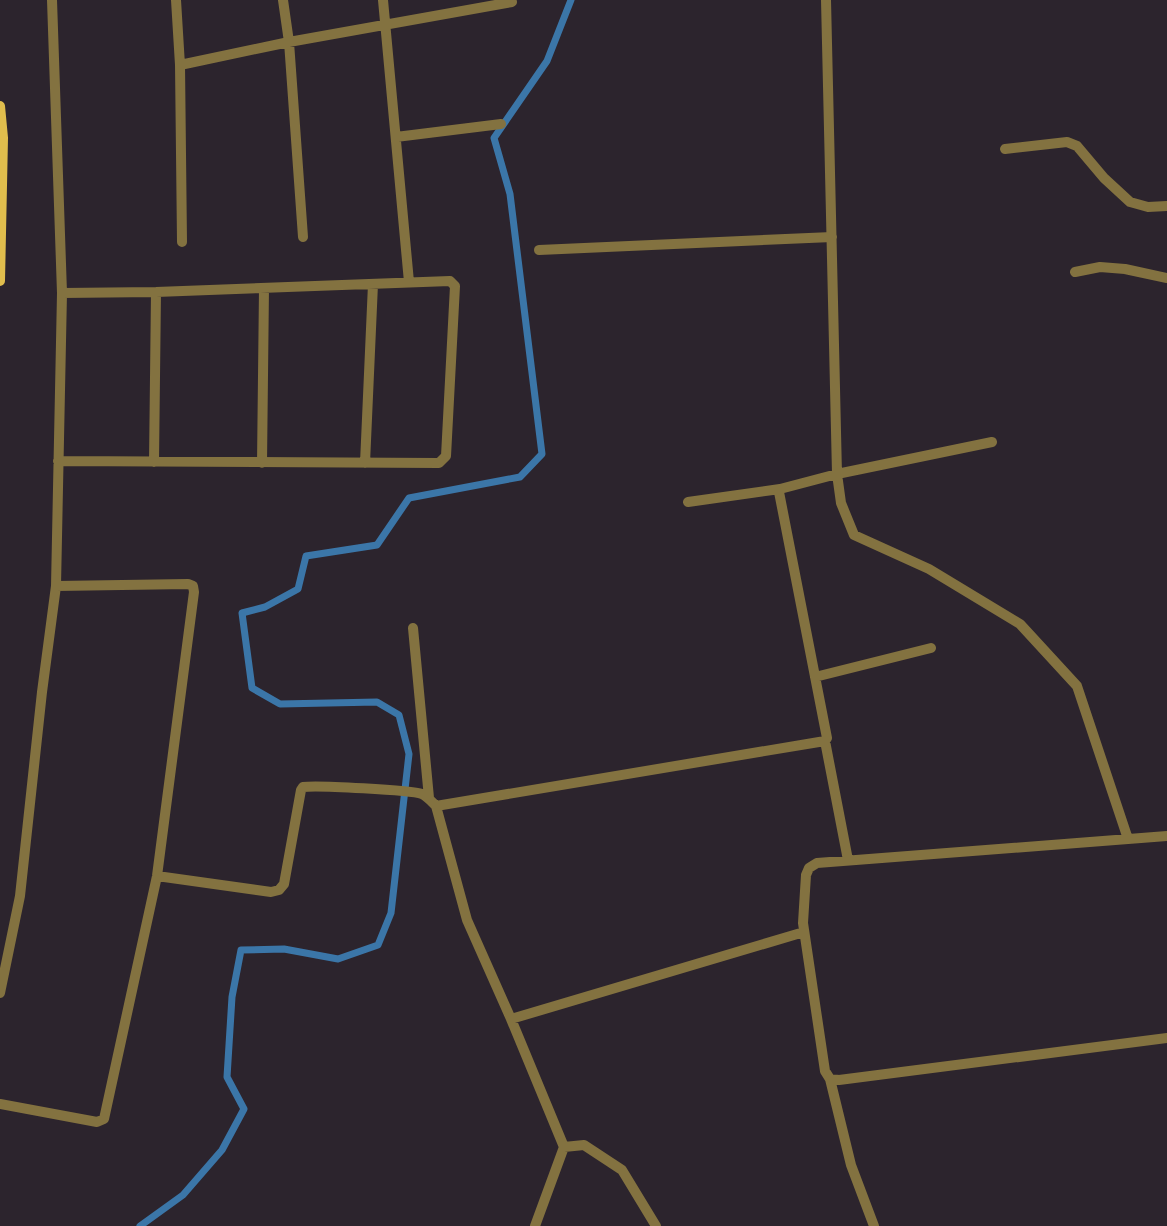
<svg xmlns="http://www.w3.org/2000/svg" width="1167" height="1226" font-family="Mulish,sans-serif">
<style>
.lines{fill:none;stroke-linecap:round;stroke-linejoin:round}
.stream{stroke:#3b76a8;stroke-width:7}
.minor{stroke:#837240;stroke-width:10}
.major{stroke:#e0bd4d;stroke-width:10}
</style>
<rect width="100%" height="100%" fill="#2c242d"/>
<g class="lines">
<!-- stream -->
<path class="stream" d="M140,1226L183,1195L222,1150L244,1109L227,1077L232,997L241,950L284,949L338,959L378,945L391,913L409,754L399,715L377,702L280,704L252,688L242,613L265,607L298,589L306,556L377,545L409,498L520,477L542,454L510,194L494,138L547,61L571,0"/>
<!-- minor -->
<path class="minor" d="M176,0L180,65L182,242
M283,0L289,42L303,237
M383,0L409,282
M826,0L837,474L841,503L854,535L929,569L1020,624L1077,686L1128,839
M180,65L289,42L512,2
M396,137L501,124
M1005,149L1067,142L1077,146L1104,178L1130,202L1148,207L1167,206
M539,250L832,237
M1075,272L1100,267L1125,269L1167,278
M58,461L439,463L446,456L455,286L450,281L156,292L62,293
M154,462L156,292
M262,463L264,288
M365,463L373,284
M688,502L780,489
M413,628L429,798
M815,677L931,648
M825,741L848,860
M436,806L825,741L827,738L779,492L780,489L837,474L992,442
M1167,836L817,863L809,868L806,875L803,923L825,1071L830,1079L839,1080L1167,1038
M157,876L271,892L279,890L284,884L301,790L303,787C316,785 411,790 422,794C428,797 432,802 436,806L467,920L511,1019L564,1147L535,1226
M0,993L20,896L42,692L56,586L62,293L52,0
M511,1019L804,932
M830,1079L851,1165L874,1226
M0,1104L97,1122L104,1119L157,876L194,592L193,586L188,584L56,586
M564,1147L584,1145L622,1170L656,1226"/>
<!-- major -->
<path class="major" d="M0,106L3,138L0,281"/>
</g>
</svg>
